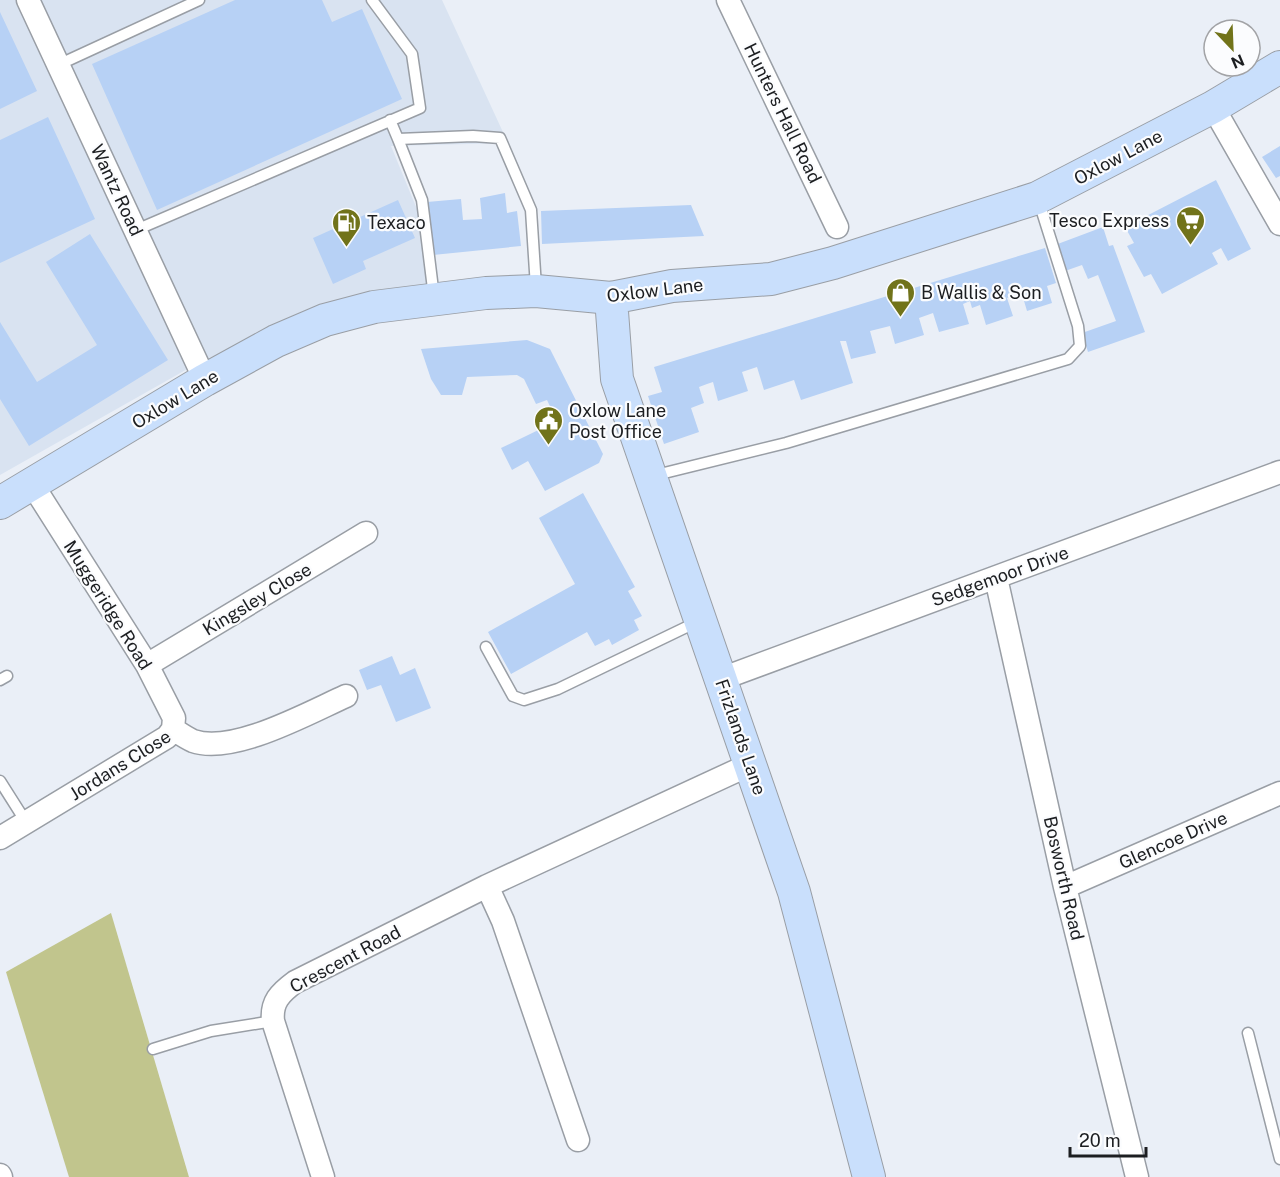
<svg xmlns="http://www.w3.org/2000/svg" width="1280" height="1177" font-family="'Public Sans',sans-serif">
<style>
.built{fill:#d9e3f1}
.green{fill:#c1c58d}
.building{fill:#b7d1f5}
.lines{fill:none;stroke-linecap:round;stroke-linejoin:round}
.lane-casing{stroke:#999ea5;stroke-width:13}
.street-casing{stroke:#999ea5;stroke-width:25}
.secondary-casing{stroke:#999ea5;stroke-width:34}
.lane{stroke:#fff;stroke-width:10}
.street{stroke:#fff;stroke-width:22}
.secondary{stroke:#c9dffc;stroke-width:32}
.labels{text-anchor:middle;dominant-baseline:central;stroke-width:4.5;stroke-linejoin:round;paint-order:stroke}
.street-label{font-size:18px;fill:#1c1e21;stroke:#fbfcfe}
.poi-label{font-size:18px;fill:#1c1e21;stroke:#fbfcfe;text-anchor:start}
</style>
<rect width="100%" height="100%" fill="#eaeff7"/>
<!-- built -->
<path class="built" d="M0,0H442L508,143L391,146L421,219L429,289L205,359L0,475Z"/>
<!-- green -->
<path class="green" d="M111,913L189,1177H69L6,972Z"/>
<!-- building -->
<path class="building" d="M235,0H322L332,22L362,9L402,99L157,210L92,64Z
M0,12L37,91L0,109Z
M48,117L95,219L0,263V140Z
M1280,146V176L1276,178L1262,157Z
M1216,180L1251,249L1228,261L1221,248L1212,253L1218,264L1162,294L1151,274L1144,277L1127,246L1134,243L1125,227Z
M505,193L507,213L517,211L521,246L433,255L427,202L461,199L463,220L482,219L480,198Z
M398,200L415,238L363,261L366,269L333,284L313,238Z
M691,205L704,236L542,244L541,211Z
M1103,227L1109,246L1113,245L1145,332L1088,352L1082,333L1116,321L1098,275L1088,279L1082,265L1065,271L1055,245Z
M90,234L168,360L29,446L0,399V322L37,382L97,345L46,262Z
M1045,248L1056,283L1047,286L1052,303L1027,311L1022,294L1007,298L1013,316L986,325L980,305L972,308L970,301L963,304L969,324L939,332L933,313L919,318L924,335L895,344L890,326L870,331L876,353L851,359L846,341H840L853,383L801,400L794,380L764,390L757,367L742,372L748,391L718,401L713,382L707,384L699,387L704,403L691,408L699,432L664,444L648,396L662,392L654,367Z
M527,340L550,349L603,454L599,463L545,491L528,461L512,470L501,448L557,421L547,400L536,404L524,379L517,375L467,377L462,395H441L431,379L421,349Z
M583,493L635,587L628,591L642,616L634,620L639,630L612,645L609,639L595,646L587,632L511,674L488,632L575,584L539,518Z
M392,656L400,675L415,668L431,708L396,722L381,685L367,690L359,670Z"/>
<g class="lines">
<defs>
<path id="lane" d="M58,65L199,0
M390,120L398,139L473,136L500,138L531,210L536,287
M398,139L422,200L434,297
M136,230L420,108L412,54L372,0
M652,476L786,443L1068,359L1080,346L1078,326L1038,199
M486,647L513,696L524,700L558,689L699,621
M0,680L7,676
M0,781L26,822
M1248,1033L1280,1159
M153,1049L211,1031L273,1021"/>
<path id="street" d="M28,0L205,380
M728,0L837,227
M1213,107L1280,224
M32,484L147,665L174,718L173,729
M996,578L1065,887L1137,1177
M147,665L366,533
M721,679L1280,472
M173,729C179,733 186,738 193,741C233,755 308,713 346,696
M0,838L167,737L173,729
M487,886L503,921L578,1140
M1065,887L1280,793
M0,1175L1,1177
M323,1177L273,1021C271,1002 280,993 295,982L487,886L751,764"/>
<path id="secondary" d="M611,298L617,379L794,892L869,1177
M0,503L205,380L276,341L325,320L374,307L486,293L536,291L611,298L672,286L771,279L833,263L1037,198L1213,107L1280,67"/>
</defs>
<!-- lane casing -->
<use href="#lane" class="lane-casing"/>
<!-- street casing -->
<use href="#street" class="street-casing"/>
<!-- secondary casing -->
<use href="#secondary" class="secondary-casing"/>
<!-- lane -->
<use href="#lane" class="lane"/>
<!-- street -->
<use href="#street" class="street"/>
<!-- secondary -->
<use href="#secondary" class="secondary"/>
</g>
<!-- icons -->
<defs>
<symbol id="supermarket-pin" viewBox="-11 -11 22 30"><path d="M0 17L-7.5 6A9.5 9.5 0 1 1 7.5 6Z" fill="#71731a" stroke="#fbfcfe"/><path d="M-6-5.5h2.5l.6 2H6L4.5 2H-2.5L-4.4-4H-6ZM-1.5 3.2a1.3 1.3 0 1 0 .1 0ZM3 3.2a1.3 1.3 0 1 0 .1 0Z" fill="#fff"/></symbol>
<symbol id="fuel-pin" viewBox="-11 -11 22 30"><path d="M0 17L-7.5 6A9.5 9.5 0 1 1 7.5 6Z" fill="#71731a" stroke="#fbfcfe"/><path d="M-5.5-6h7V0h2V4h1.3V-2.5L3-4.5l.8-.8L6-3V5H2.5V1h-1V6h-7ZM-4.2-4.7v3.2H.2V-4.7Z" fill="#fff"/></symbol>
<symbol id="shop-pin" viewBox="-11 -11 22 30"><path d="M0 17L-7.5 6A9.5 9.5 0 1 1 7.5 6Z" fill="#71731a" stroke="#fbfcfe"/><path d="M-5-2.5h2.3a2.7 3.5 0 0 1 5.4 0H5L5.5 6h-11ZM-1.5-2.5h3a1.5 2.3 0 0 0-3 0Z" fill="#fff"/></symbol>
<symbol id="civic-pin" viewBox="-11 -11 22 30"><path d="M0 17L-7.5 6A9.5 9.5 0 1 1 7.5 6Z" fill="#71731a" stroke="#fbfcfe"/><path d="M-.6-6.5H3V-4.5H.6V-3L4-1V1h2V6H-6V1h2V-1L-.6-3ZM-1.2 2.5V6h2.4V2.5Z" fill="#fff"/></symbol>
</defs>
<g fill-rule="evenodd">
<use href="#supermarket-pin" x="1174" y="204" width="33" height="45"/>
<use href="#fuel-pin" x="330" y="206" width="33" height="45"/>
<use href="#shop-pin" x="884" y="276" width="33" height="45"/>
<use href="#civic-pin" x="532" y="404" width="33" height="45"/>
</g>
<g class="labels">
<!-- street labels -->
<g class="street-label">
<text transform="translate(783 113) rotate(64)">Hunters Hall Road</text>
<text transform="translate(1118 157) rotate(-28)">Oxlow Lane</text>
<text transform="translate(117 190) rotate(65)">Wantz Road</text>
<text transform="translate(655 290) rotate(-7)">Oxlow Lane</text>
<text transform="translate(175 399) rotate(-31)">Oxlow Lane</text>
<text transform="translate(1000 576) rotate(-20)">Sedgemoor Drive</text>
<text transform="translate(257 599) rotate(-31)">Kingsley Close</text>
<text transform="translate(108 605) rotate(58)">Muggeridge Road</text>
<text transform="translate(741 737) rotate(71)">Frizlands Lane</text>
<text transform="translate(120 765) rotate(-32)">Jordans Close</text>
<text transform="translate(1173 840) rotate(-24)">Glencoe Drive</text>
<text transform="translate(1064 878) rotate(77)">Bosworth Road</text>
<text transform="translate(345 959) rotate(-28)">Crescent Road</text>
</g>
<!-- poi labels -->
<g class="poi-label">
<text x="1169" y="220" text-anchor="end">Tesco Express</text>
<text x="367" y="222">Texaco</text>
<text x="921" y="292">B Wallis &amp; Son</text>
<text x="569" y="410">Oxlow Lane<tspan x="569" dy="21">Post Office</tspan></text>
</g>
</g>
<!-- north arrow -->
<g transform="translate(1232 48) rotate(157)"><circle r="28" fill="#fbfcfe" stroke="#a2a3a6" stroke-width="1.5"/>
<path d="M0-4.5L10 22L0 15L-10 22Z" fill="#71731a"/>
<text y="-9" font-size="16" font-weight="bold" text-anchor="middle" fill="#1c1e21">N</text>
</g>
<!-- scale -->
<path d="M1070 1147v9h76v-9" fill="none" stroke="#1c1e21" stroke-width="3"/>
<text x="1079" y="1147" font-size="18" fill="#1c1e21" stroke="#fbfcfe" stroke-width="4.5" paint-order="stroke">20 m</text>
</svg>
